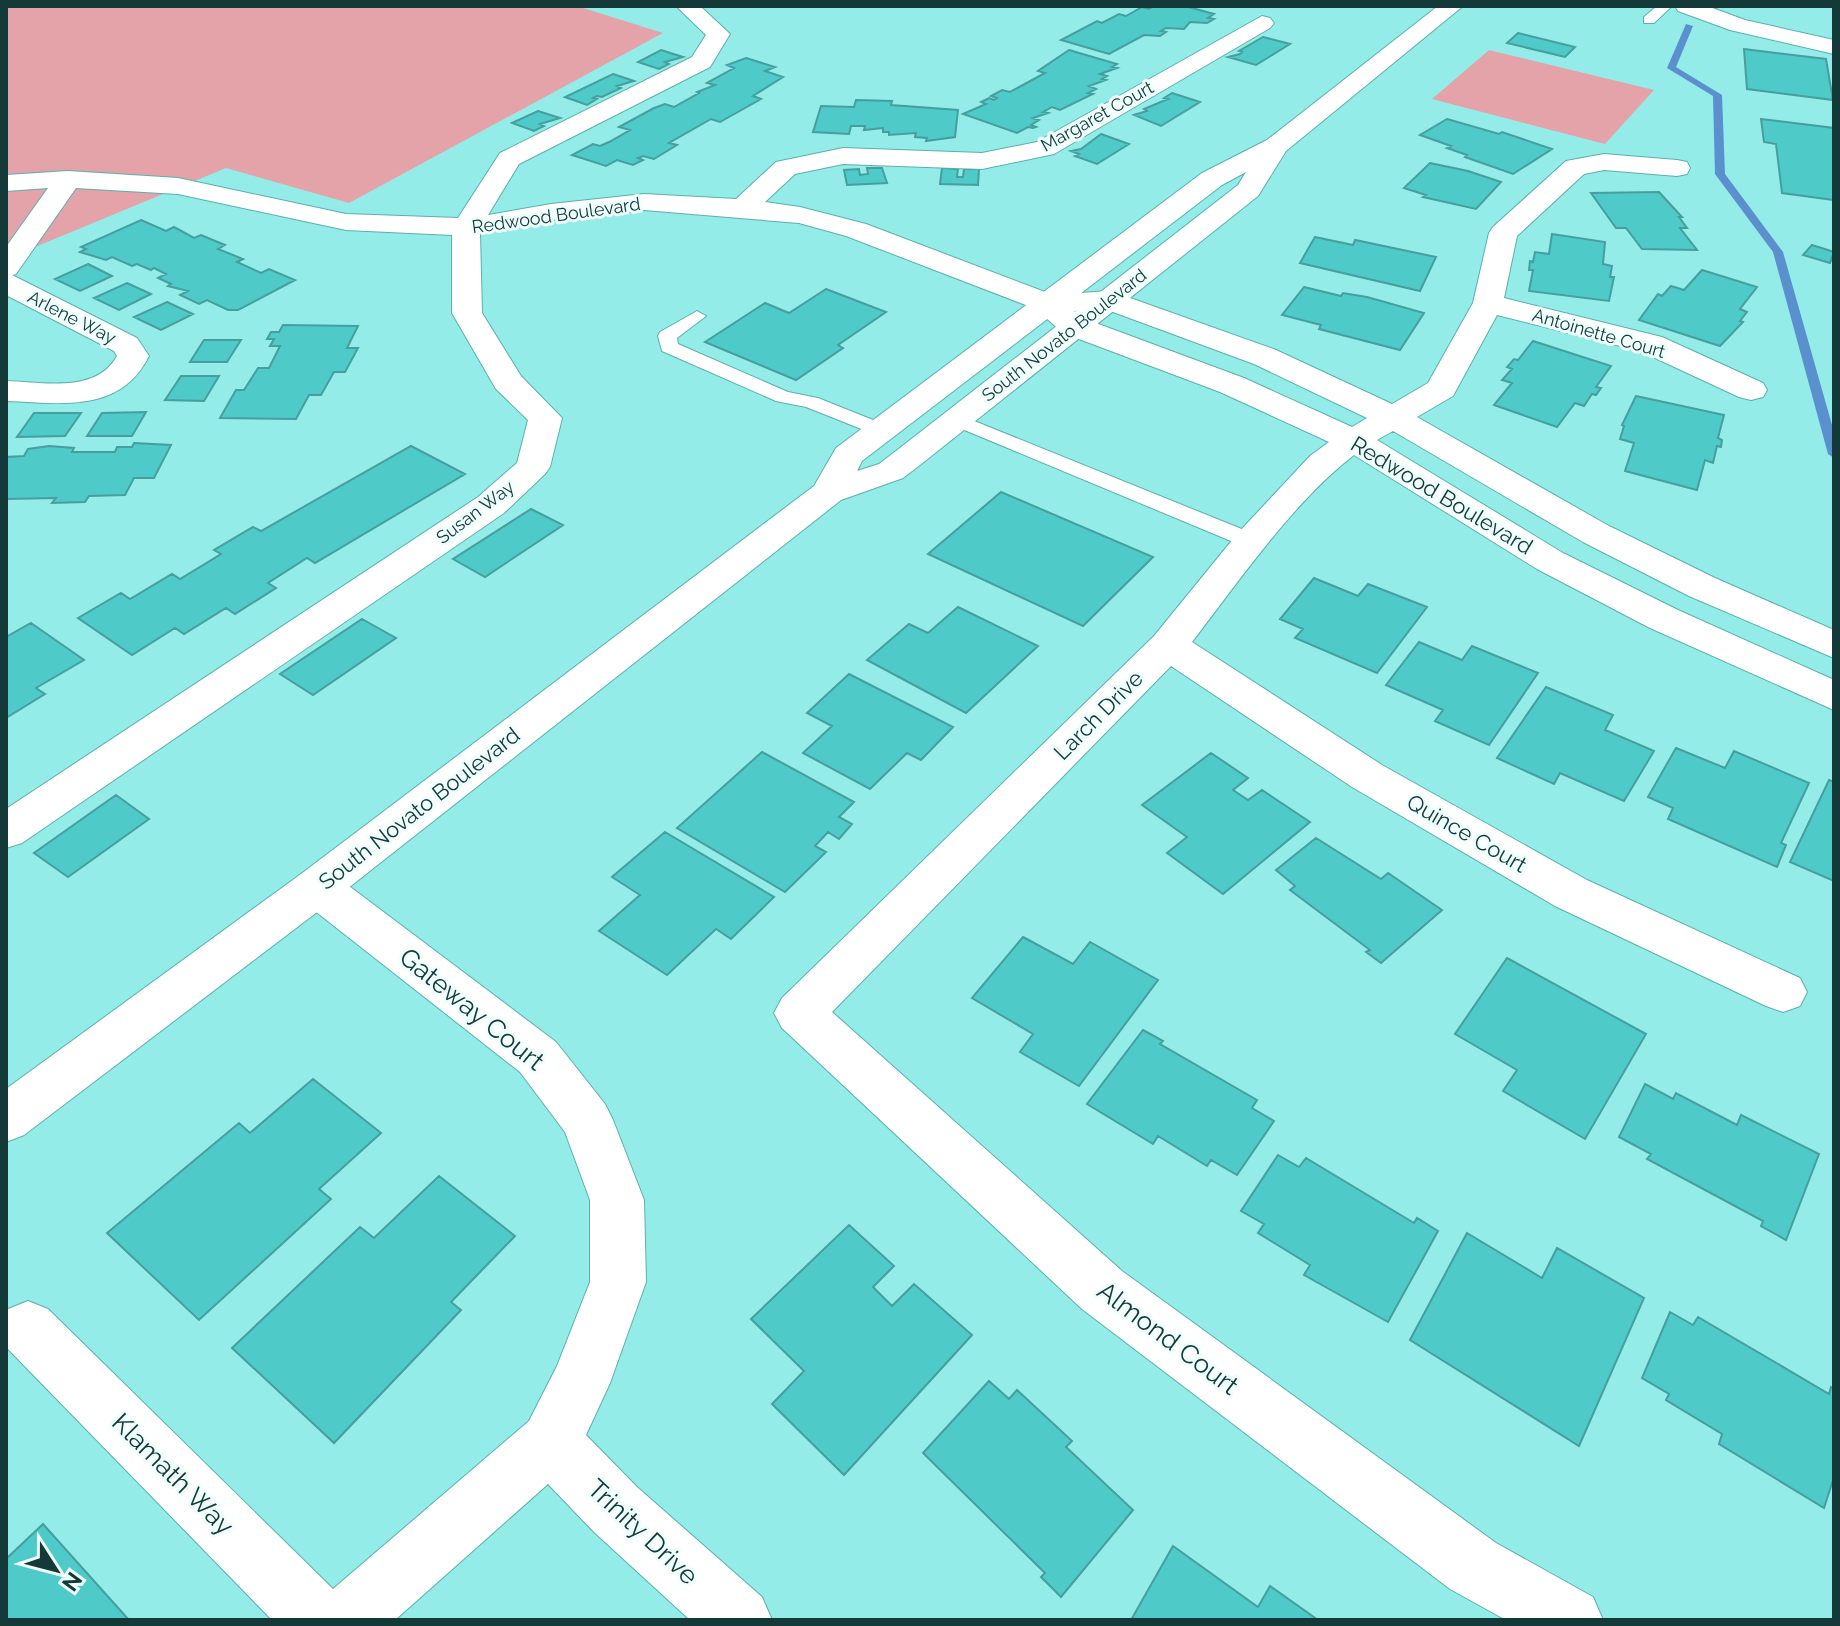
<svg xmlns="http://www.w3.org/2000/svg" width="1840" height="1626" font-family="Raleway,sans-serif">
<style>
.green{fill:#e4a3a9}
.lines{fill:none;stroke-linecap:round;stroke-linejoin:round}
.stream{fill:#5b90ce;fill-rule:evenodd}
.building{fill:#4ecbc8;stroke:#469f9d;stroke-width:2}
.service-casing{stroke:#59b1ae;stroke-width:2}
.minor-casing{stroke:#59b1ae;stroke-width:2}
.secondary-casing{stroke:#59b1ae;stroke-width:2}
.service{fill:#fff;fill-rule:evenodd}
.minor{fill:#fff;fill-rule:evenodd}
.secondary{fill:#fff;fill-rule:evenodd}
.labels{text-anchor:middle;dominant-baseline:central;stroke-width:6;stroke-linejoin:round;paint-order:stroke}
.far-street-label{font-size:18px;fill:#133938;stroke:#effffe}
.street-label{font-size:22px;fill:#133938;stroke:#effffe}
.near-street-label{font-size:26px;fill:#133938;stroke:#effffe}
</style>
<rect width="100%" height="100%" fill="#94ece9"/>
<!-- green -->
<path class="green" d="M6,6H577L663,33L349,203L226,168L6,259Z
M1489,50L1654,90L1605,144L1432,99Z"/>
<g class="lines">
<!-- stream -->
<path class="stream" d="M1712,6H1721L1715,10Z
M1686,24L1693,26L1676,67L1722,95L1725,174L1783,252L1834,432V458L1828,454L1773,252L1715,174L1713,96L1667,68Z"/>
</g>
<!-- building -->
<path class="building" d="M1154,6H1185L1214,14L1208,18L1214,19L1207,23L1190,22L1184,29L1166,28L1161,31L1166,32L1160,36L1144,35L1109,54L1061,40L1097,21L1102,23L1119,14L1126,16L1142,7L1149,9Z
M1518,33L1575,47L1565,57L1507,43Z
M1263,37L1290,44L1256,65L1228,57L1240,54L1242,52L1239,51Z
M1744,49L1826,59L1833,100L1747,89Z
M661,50L683,57L665,62L669,64L659,69L638,62Z
M1069,50L1117,64L1112,67L1117,68L1100,74L1107,76L1102,79L1106,80L1089,86L1096,89L1088,93L1093,94L1060,110L1052,107L1043,112L1048,113L1033,118L1039,120L1031,125L1036,127L1033,128L1028,127L1017,133L963,114L986,104L981,102L989,98L994,100L997,98L991,96L1002,90L1010,92L1045,73L1038,71Z
M746,58L775,67L765,71L783,77L753,96L761,99L720,122L711,119L669,143L677,145L654,159L643,156L638,158L643,160L633,165L617,160L606,166L572,155L593,144L600,146L609,142L630,130L619,127L654,108L665,104L674,107L699,93L697,92L715,85L707,83L734,68L727,65Z
M613,74L634,81L617,86L621,88L602,97L597,96L593,98L597,99L587,105L565,97Z
M1172,93L1200,102L1161,126L1134,115L1147,111L1144,109L1168,99L1164,98Z
M856,100L892,101L891,105L958,110L955,137L926,141L927,138L915,137L916,133L889,135V132H883V128L864,130L865,126H851L849,134L813,132L821,106L854,107Z
M538,111L560,118L540,124L544,126L534,131L512,123Z
M1447,119L1499,134L1502,132L1552,149L1513,174L1465,157L1467,155L1447,148L1451,146L1420,135Z
M1761,119L1834,128V200L1782,193L1776,144L1764,142Z
M1101,134L1129,144L1097,164L1075,156L1079,154L1071,151L1081,149Z
M1430,163L1468,171L1501,182L1476,209L1423,197L1426,195L1404,188Z
M867,168H882L887,183L847,185L844,170L859,169L860,175L868,174Z
M942,168L958,169L957,177H963L964,169H979L978,185L940,184Z
M1659,192L1682,217H1679L1687,228H1680L1697,250L1642,249L1626,228H1616L1591,193Z
M141,220L166,231L174,227L194,238L201,235L225,245L218,249L243,259L237,262L261,273L269,269L295,280L238,310H228L207,300L199,304L180,295L188,291L168,286L171,284L158,278L166,274L154,268L151,270L137,264L132,266L112,257L106,260L80,252L86,249L81,247Z
M1552,234L1605,242L1603,264L1612,266L1610,277H1614L1609,301L1529,291L1533,270H1529L1530,261L1533,262L1535,252L1549,254Z
M1315,237L1353,245L1355,240L1436,257L1420,291L1300,263Z
M1812,245L1834,252L1830,263L1803,255Z
M88,264L112,276L80,291L55,279Z
M1702,270L1757,287L1740,309L1747,312L1740,321L1743,322L1720,346L1639,320L1658,294L1662,296L1671,286L1684,290Z
M127,283L151,294L119,310L94,298Z
M1304,287L1341,296L1343,293L1367,297L1424,313L1400,350L1319,329L1321,325L1282,315Z
M826,289L886,312L838,345L843,348L796,380L705,342L765,303L789,313Z
M167,302L193,314L161,330L134,317Z
M283,325L358,326L347,348H358L345,372H334L321,395H309L296,419L220,418L236,390H244L258,368H269L280,346H270L274,339H267L271,332H279Z
M204,340H241L227,362H190Z
M1533,341L1611,366L1596,387L1601,388L1596,395L1592,394L1584,406L1575,403L1557,427L1494,405L1512,383L1502,380L1512,369L1507,367L1514,359L1518,360Z
M181,376H219L204,401L165,400Z
M1636,396L1724,415L1718,438L1722,440L1721,447L1717,446L1713,463L1705,460L1697,490L1625,471L1634,443L1620,439L1624,426L1622,425Z
M146,412L132,436H87L102,413Z
M34,413H81L65,436L17,437Z
M134,443L171,445L154,478H134L125,495L89,496L85,502L52,503L56,498L6,499V457L24,456L28,449L49,446L74,448L72,452H115L117,447H132Z
M411,446L465,474L315,563L307,558L268,583L276,588L235,614L226,608L184,634L175,628L132,655L78,618L121,593L130,599L172,574L180,579L221,554L214,550L253,527L261,531Z
M1001,492L1153,557L1083,626L928,554Z
M531,509L563,525L485,577L453,559Z
M1314,578L1358,596L1368,584L1427,607L1377,673L1295,638L1303,629L1280,619Z
M958,607L1038,646L966,713L867,660L909,624L928,633Z
M362,619L396,638L313,695L280,674Z
M31,623L84,660L36,688L45,694L6,718V637Z
M1419,642L1462,660L1472,646L1538,673L1489,745L1435,721L1443,710L1386,685Z
M849,674L953,727L921,760L907,753L870,789L803,753L832,726L807,713Z
M1546,687L1613,715L1605,730L1654,751L1624,801L1560,773L1554,784L1497,758Z
M1676,748L1725,768L1734,751L1809,783L1781,843L1786,845L1777,867L1668,819L1673,808L1648,797Z
M762,752L854,802L839,817L852,824L839,839L828,832L815,846L826,852L785,892L677,828Z
M1211,753L1248,778L1233,790L1248,800L1262,790L1310,822L1223,894L1167,853L1187,837L1142,805Z
M1829,780L1834,782V881L1790,862Z
M116,795L149,819L68,877L34,853Z
M665,832L774,897L731,939L716,929L667,975L599,931L640,895L612,877Z
M1316,838L1381,879L1388,873L1442,910L1381,963L1366,952L1370,950L1290,890L1295,886L1276,870Z
M1023,937L1073,964L1090,942L1158,980L1079,1086L1020,1052L1033,1034L972,998Z
M1507,958L1646,1034L1585,1139L1503,1091L1517,1070L1455,1034Z
M1143,1030L1163,1041L1160,1044L1257,1100L1252,1108L1274,1121L1237,1175L1211,1160L1207,1166L1158,1136L1153,1144L1087,1104Z
M313,1079L381,1133L319,1189L331,1199L199,1320L107,1233L239,1123L250,1133Z
M1645,1084L1673,1099L1676,1093L1737,1125L1741,1115L1819,1154L1786,1240L1761,1226L1763,1221L1647,1159L1651,1154L1619,1137Z
M1278,1155L1299,1167L1306,1158L1414,1223L1417,1218L1438,1231L1388,1322L1304,1275L1310,1265L1258,1233L1264,1224L1241,1211Z
M439,1176L515,1236L451,1302L461,1310L334,1443L232,1348L360,1227L374,1238Z
M849,1225L894,1266L873,1287L892,1306L914,1284L972,1335L844,1475L772,1404L804,1371L751,1319Z
M1467,1233L1542,1278L1557,1248L1644,1298L1579,1446L1410,1340Z
M1670,1312L1693,1325L1698,1317L1829,1394L1831,1387L1834,1389V1477L1824,1508L1719,1444L1722,1434L1666,1400L1669,1394L1642,1378Z
M989,1381L1009,1399L1017,1390L1072,1441L1066,1447L1133,1510L1061,1597L1041,1577L1045,1573L923,1453Z
M43,1524L129,1620H6V1559Z
M1173,1546L1258,1607L1270,1586L1318,1620H1131Z"/>
<g class="lines">
<defs>
<path id="service" d="M1657,6H1672L1654,23H1644V17Z
M697,311L706,316L677,338L678,344L788,392L818,398L888,426L891,430L888,434H874L806,407L776,401L662,351L658,336L660,332Z
M957,414L1259,536L1262,541L1251,548L1243,546L950,424L947,420Z"/>
<path id="minor" d="M676,6H700L730,34L710,67L519,164L488,215L551,204L644,194L736,199L776,162L843,148L982,153L1037,142L1262,16L1270,18L1274,23L1270,28L1054,154L982,169L843,164L795,174L765,202L800,207L866,224L1053,295L1108,291L1119,294L1276,350L1392,404L1428,383L1473,303L1489,233L1493,227L1566,161L1604,154L1677,160L1687,162L1690,168L1687,174L1677,176L1604,170L1584,174L1517,236L1504,298L1662,337L1763,383L1767,390L1763,397L1751,400L1739,397L1640,351L1497,315L1453,396L1417,417L1609,526L1715,578L1834,630V658L1689,596L1583,542L1393,431L1377,440L1563,553L1678,610L1834,680V710L1650,628L1537,569L1354,455C1293,502 1239,581 1192,642L1382,765L1587,880L1800,978L1807,992L1800,1006L1783,1012L1766,1006L1555,906L1352,787L1171,666L832,1012L1122,1271L1496,1543L1593,1597L1603,1620H1506L1450,1589L1082,1309L782,1028L774,1013L782,998L1154,636L1238,533L1310,456L1329,442L1220,392L1063,333L1036,309L846,236L799,223L644,210L551,220L480,233L482,313L521,376L562,418L550,467L545,474L504,513L22,843L6,848V809L478,497L517,463L528,420L496,389L452,313V235L346,230L178,194L76,188L16,274L12,275L137,338L149,356C120,414 61,403 6,401V381C43,382 96,394 117,356L114,351L6,295V247L48,188L6,191V175L68,171L178,178L346,214L458,218L500,153L692,57L706,35ZM1105,309L1254,364L1367,418L1352,427L1244,378L1085,319L1074,311Z
M1675,6H1707L1745,20L1834,40V54L1730,30L1678,11Z
M317,869L333,874L556,1042L605,1104L613,1120L644,1200L646,1282L610,1383L586,1435L637,1487L762,1597L772,1620H690L593,1531L548,1484L395,1620H272L8,1349V1309L28,1301L48,1309L333,1589L529,1421L557,1366L590,1282V1200L565,1132L520,1072L301,900L294,887L301,874Z"/>
<path id="secondary" d="M1438,6H1463L1286,151L1258,196L920,465L903,478L841,500L333,900L24,1135L6,1142V1089L301,874L814,486L836,448L1202,173L1267,140ZM1246,172L1238,185L896,451L879,464L857,471L862,461L1222,185Z"/>
</defs>
<!-- service casing -->
<use href="#service" class="service-casing"/>
<!-- minor casing -->
<use href="#minor" class="minor-casing"/>
<!-- secondary casing -->
<use href="#secondary" class="secondary-casing"/>
<!-- service -->
<use href="#service" class="service"/>
<!-- minor -->
<use href="#minor" class="minor"/>
<!-- secondary -->
<use href="#secondary" class="secondary"/>
</g>
<g class="labels">
<!-- far-street labels -->
<g class="far-street-label">
<text transform="translate(1097 116) rotate(-29)">Margaret Court</text>
<text transform="translate(556 215) rotate(-8)">Redwood Boulevard</text>
<text transform="translate(72 317) rotate(27)">Arlene Way</text>
<text transform="translate(1599 333) rotate(16)">Antoinette Court</text>
<text transform="translate(1064 335) rotate(-38)">South Novato Boulevard</text>
<text transform="translate(475 512) rotate(-37)">Susan Way</text>
</g>
<!-- street labels -->
<g class="street-label">
<text transform="translate(1442 495) rotate(31)">Redwood Boulevard</text>
<text transform="translate(1098 715) rotate(-45)">Larch Drive</text>
<text transform="translate(419 808) rotate(-38)">South Novato Boulevard</text>
<text transform="translate(1467 833) rotate(30)">Quince Court</text>
</g>
<!-- near-street labels -->
<g class="near-street-label">
<text transform="translate(472 1009) rotate(39)">Gateway Court</text>
<text transform="translate(1168 1338) rotate(37)">Almond Court</text>
<text transform="translate(173 1474) rotate(45)">Klamath Way</text>
<text transform="translate(643 1532) rotate(43)">Trinity Drive</text>
</g>
</g>
<!-- border -->
<rect width="1840" height="1626" fill="none" stroke="#133938" stroke-width="16"/>
<!-- north arrow -->
<g transform="translate(56 1570) rotate(126)" stroke="#effffe" stroke-width="6" paint-order="stroke">
<path d="M0-6L14 30L0 20L-14 30Z" fill="#133938"/>
<text y="-12" font-size="22" font-weight="bold" text-anchor="middle" fill="#133938">N</text>
</g>
</svg>
